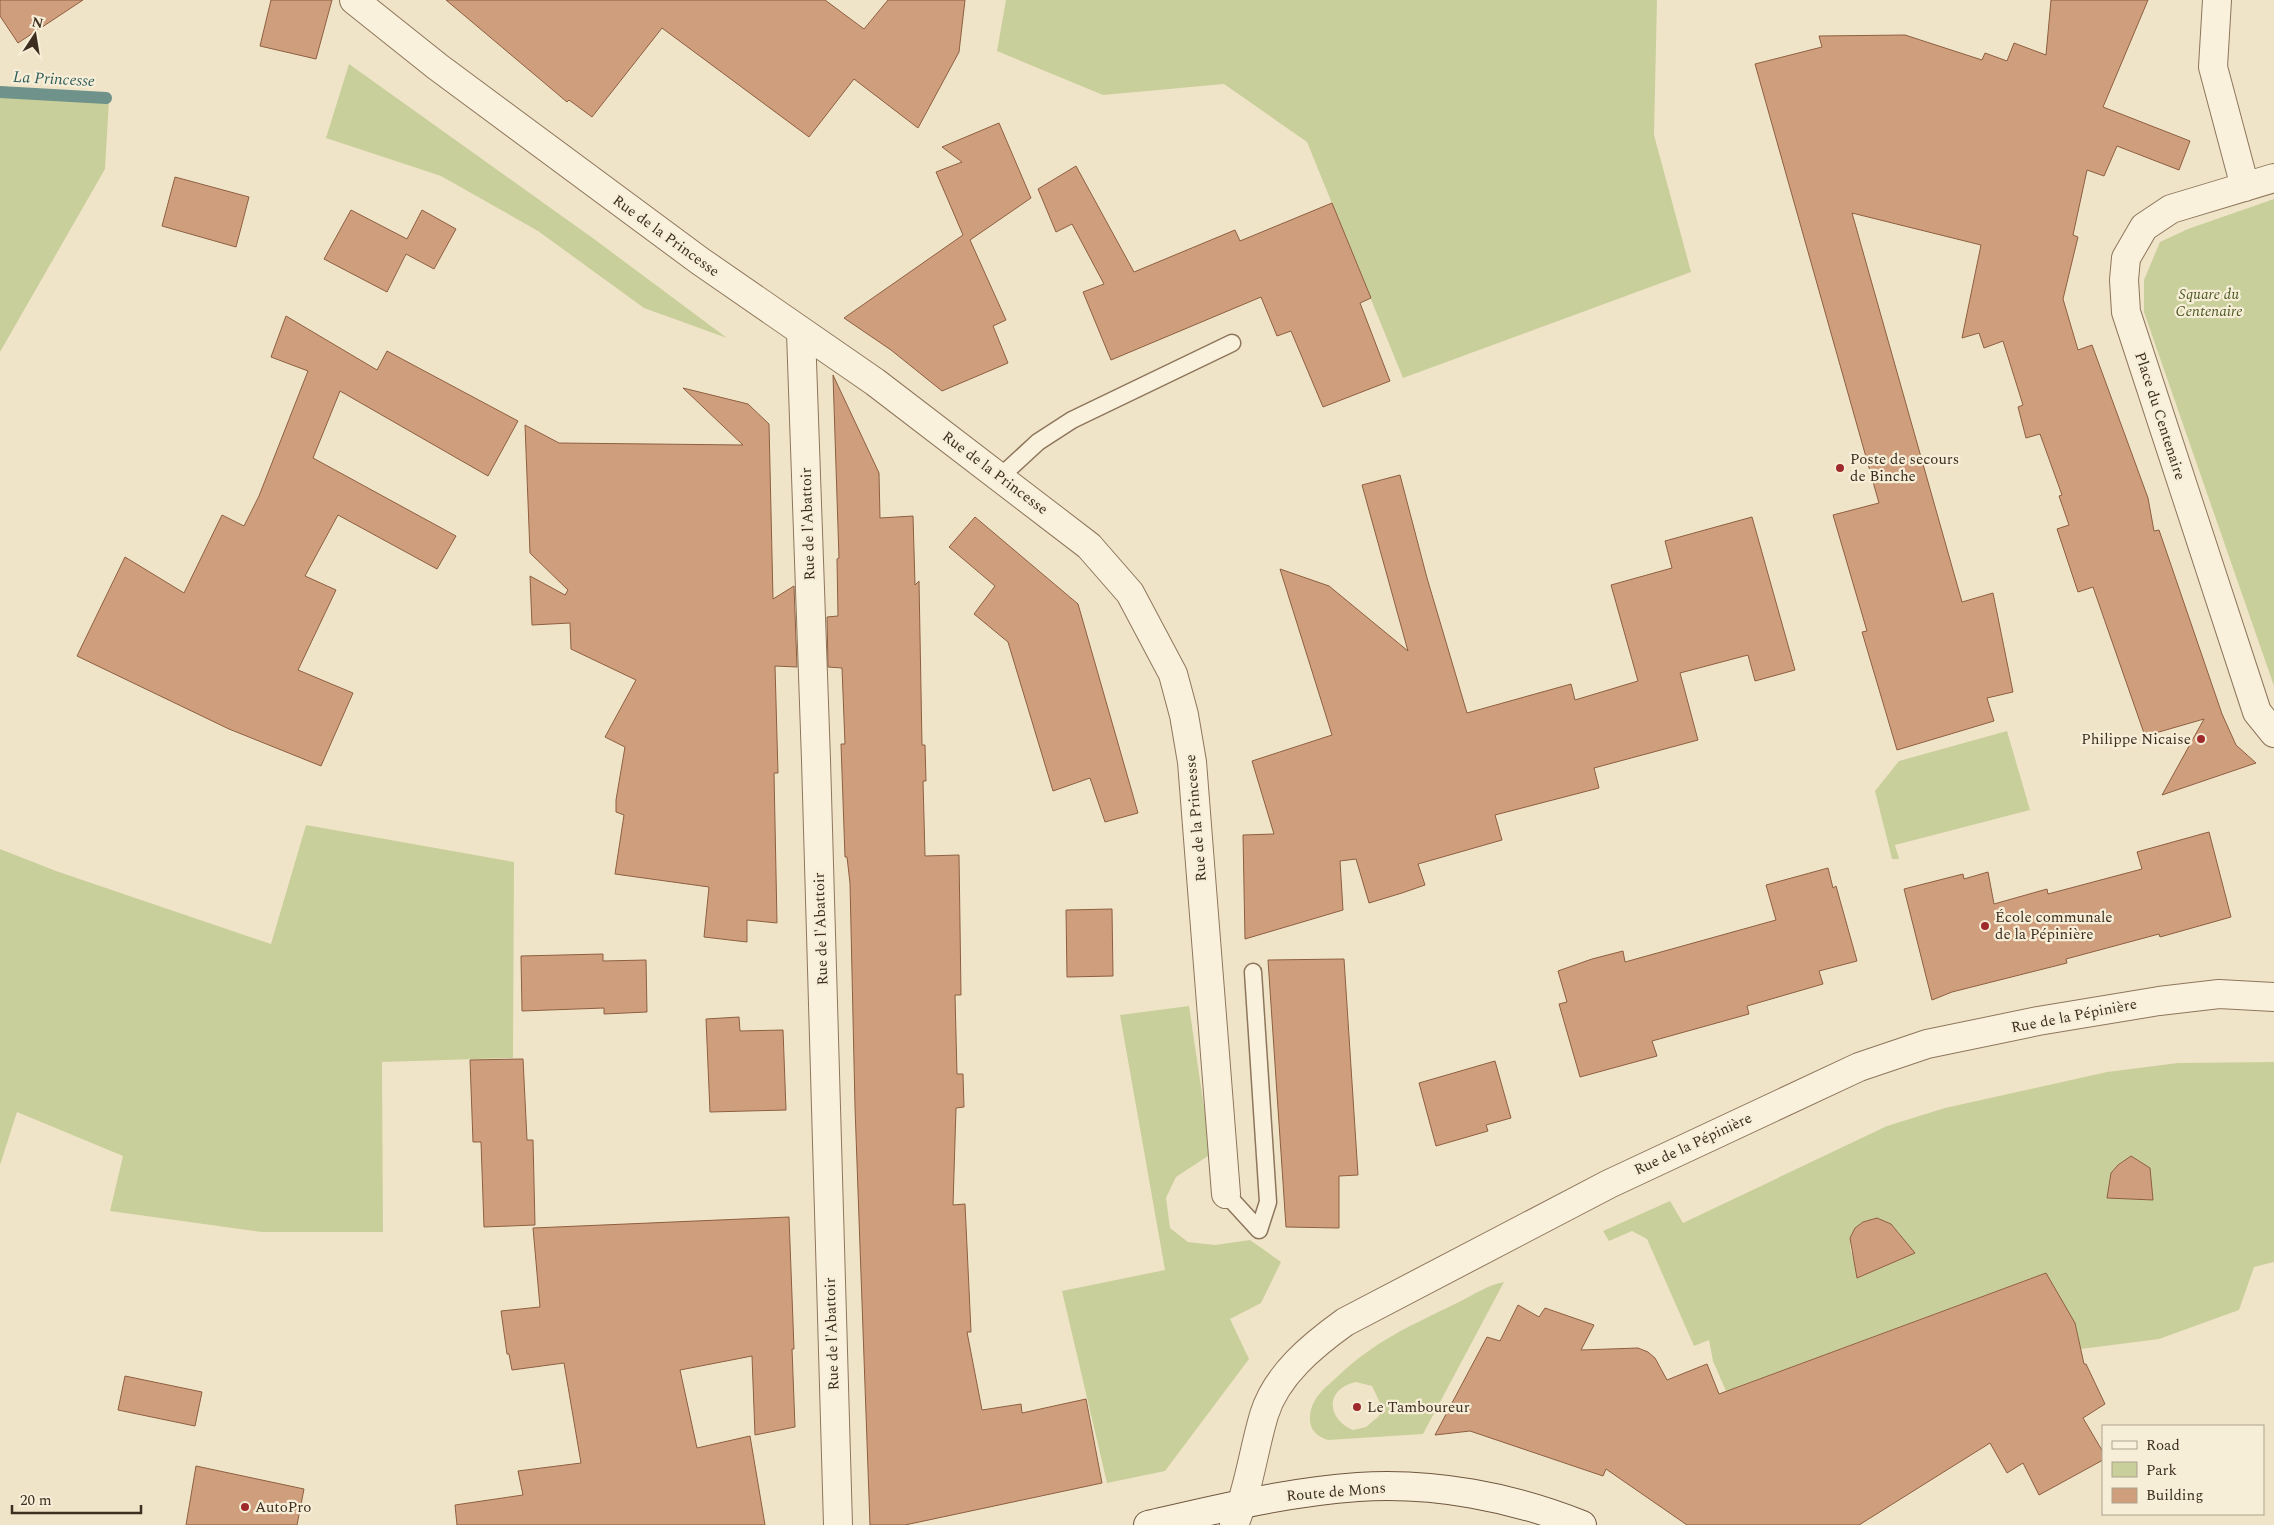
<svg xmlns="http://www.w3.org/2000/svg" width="2274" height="1525" font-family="Spectral,serif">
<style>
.green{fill:#c9cf9b;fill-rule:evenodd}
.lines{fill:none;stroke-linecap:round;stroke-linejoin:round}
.stream{stroke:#6f938a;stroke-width:12}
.building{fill:#cf9f7d;stroke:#8d5f41}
.service-casing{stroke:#8d765c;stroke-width:19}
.minor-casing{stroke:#8d765c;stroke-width:30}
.secondary-casing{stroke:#6f573f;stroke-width:30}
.service{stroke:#faf1dc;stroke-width:16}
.minor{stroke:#faf1dc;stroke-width:28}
.secondary{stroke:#faf1dc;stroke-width:28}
.poi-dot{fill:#9e2a2b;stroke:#f7eed8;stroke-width:2}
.labels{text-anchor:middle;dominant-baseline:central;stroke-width:4.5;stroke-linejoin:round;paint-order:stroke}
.street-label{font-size:15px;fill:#3d2e20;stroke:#f7eed8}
.park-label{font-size:15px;font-style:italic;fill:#4d5a26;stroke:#f7eed8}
.poi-label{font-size:15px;fill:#3d2e20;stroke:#f7eed8;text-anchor:start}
.water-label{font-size:16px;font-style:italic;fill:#2f5d5a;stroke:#f7eed8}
</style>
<rect width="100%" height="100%" fill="#f0e4c8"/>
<!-- green -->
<path class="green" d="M1006,0H1657L1654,135L1691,272L1403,378L1307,142L1224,84L1103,95L997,51Z
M349,64L594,239L727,338L644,308L538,231L441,176L326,138Z
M0,86L109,100L105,169L0,352Z
M2274,199V686L2144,312V280L2160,242L2188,229Z
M2007,731L2030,810L1895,845L1899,859H1892L1875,791L1899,761Z
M306,825L514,862L513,1058L382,1062L383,1232H262L110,1211L123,1156L17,1112L0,1165V849L56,871L271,944Z
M1189,1006L1211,1154L1176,1177L1166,1198L1170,1228L1188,1242L1215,1245L1250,1240L1281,1262L1261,1303L1230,1319L1249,1359L1165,1471L1107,1483L1062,1291L1165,1270L1120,1015Z
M2274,1062V1262L2254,1267L2239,1310L2159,1339L2081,1349L2075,1323L2045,1273L1726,1391L1713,1361L1709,1340L1694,1346L1647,1239L1632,1231L1609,1241L1603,1231L1670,1201L1683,1223L1887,1126L1945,1108L2107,1072L2178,1063ZM2127,1159H2136L2150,1170L2152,1200L2108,1198C2109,1180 2111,1169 2127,1159ZM1877,1218C1896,1226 1905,1235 1907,1256L1861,1276C1847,1248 1841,1227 1877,1218Z
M1504,1282L1423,1434L1328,1440C1316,1436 1309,1429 1310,1416C1312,1397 1324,1389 1337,1377C1376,1340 1412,1325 1459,1302C1473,1295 1490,1284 1504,1282ZM1356,1382L1372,1386L1380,1403L1379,1416L1366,1427L1353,1430C1325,1418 1326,1388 1356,1382Z"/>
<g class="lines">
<!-- stream -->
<path class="stream" d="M0,92L106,98"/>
</g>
<!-- building -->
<path class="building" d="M0,0H83L18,43L0,16Z
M271,0H332L316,59L260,46Z
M446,0H825L864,29L888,0H965L959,52L918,128L854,79L809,137L662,28L592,117L569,100L567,102Z
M2051,0H2148L2103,107L2190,141L2179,170L2117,146L2104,176L2087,170L2073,235L2078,237L2063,299L2078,350L2092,345L2148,498L2154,531L2159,530L2222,714L2236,745L2256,763L2162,795L2204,719L2145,736L2093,587L2078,592L2057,529L2069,525L2059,496L2062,495L2040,434L2026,438L2018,407L2023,405L2003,341L1984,348L1979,333L1962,338L1981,245L1852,213L1962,602L1993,593L2013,692L1987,698L1994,721L1897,750L1862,632L1867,631L1833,515L1879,503L1755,64L1822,47L1819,36L1905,35L1982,60L1985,53L2007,61L2014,43L2046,55Z
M999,123L1031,198L970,240L1006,320L993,326L1008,363L942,391L891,350L844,318L963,235L936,172L962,162L942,147Z
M1076,166L1134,272L1235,230L1240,241L1332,203L1371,298L1360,303L1390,381L1323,407L1291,331L1277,336L1261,297L1111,360L1083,292L1104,284L1072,224L1056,232L1038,189Z
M175,177L249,197L236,247L162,226Z
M351,210L407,239L422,210L456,229L434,269L406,254L387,292L324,259Z
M286,316L377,370L387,351L518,421L488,476L340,391L313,458L456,536L437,569L338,515L305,576L336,590L298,670L353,693L321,766L229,729L77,656L125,557L184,593L222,515L244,526L259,496L308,371L271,357Z
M833,375L879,473L880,518L913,516L915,585L919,581L922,745H925L926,781H923L925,856L959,855L961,995H955L957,1074H963L964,1107L956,1108L953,1205L965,1204L971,1332H967L982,1410L1021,1404L1022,1413L1086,1399L1102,1483L905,1525H870L855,1107L850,883L847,857H845L841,744H845L842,668L828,667L827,617L838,616L837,559L839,558Z
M683,388L748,404L769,424L773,599L794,586L797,667L775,666L778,773H774L777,923L747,920V942L704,937L709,887L615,874L624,815L616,812V800L625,747L605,737L636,680L571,649L570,623L532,625L530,576L565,595L568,590L530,553L525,425L559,443L743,445Z
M1400,475L1427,578L1467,713L1571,684L1575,700L1638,681L1611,585L1672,568L1665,541L1752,517L1795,670L1755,681L1748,655L1680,673L1698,740L1594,768L1599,788L1495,815L1502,840L1418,864L1425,885L1402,893L1369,903L1356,859L1340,861L1343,910L1245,939L1243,835L1274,834L1252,761L1332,735L1280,569L1329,586L1408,651L1362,485Z
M975,517L1078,604L1138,813L1105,822L1090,778L1053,791L1008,642L974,614L995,586L949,547Z
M2209,832L2231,917L2160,937L2159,934L2066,959L2067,963L1952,992L1932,1000L1904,889L1963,874L1964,879L1988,872L1994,904L2047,889L2048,894L2142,869L2137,852Z
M1828,868L1833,888L1836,886L1857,961L1819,971L1823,984L1747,1006L1749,1014L1652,1041L1657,1056L1580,1077L1559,1004L1567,1002L1558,971L1592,959L1623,951L1625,962L1776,920L1766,885Z
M1112,909L1113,976L1067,977L1066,910Z
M603,954V961L646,960L647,1012L604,1014V1008L522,1011L521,956Z
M1344,959L1358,1175L1339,1176V1228L1286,1227L1268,960Z
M739,1017L740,1031L783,1030L786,1110L710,1112L706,1019Z
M523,1059L527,1140H533L535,1225L484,1227L481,1142H473L470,1060Z
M1495,1061L1511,1118L1486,1125L1488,1131L1436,1146L1419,1083Z
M2131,1156L2150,1168L2153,1200L2107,1198L2111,1173L2118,1165Z
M789,1217L794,1349H792L795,1427L755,1435L752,1356L680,1370L697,1448L750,1436L765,1525H457L455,1505L523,1495L518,1471L581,1463L564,1363L512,1370L509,1354H507L501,1311L540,1307L533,1228Z
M1877,1218L1891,1224L1915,1253L1857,1278L1850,1238L1855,1228L1863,1222Z
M2046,1273L2075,1323L2084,1364H2086L2105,1404L2083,1418L2103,1452V1460L2039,1495L2023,1463L2007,1473L1990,1443L1859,1525H1687L1606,1469L1603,1476L1470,1431L1435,1435L1487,1337L1500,1341L1518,1305L1539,1317L1545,1308L1594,1325L1581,1350L1638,1348L1648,1352L1655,1358L1667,1380L1707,1364L1719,1394Z
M125,1376L202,1392L195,1426L118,1410Z
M196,1466L304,1489L297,1525H186Z"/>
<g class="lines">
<defs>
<path id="service" d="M1000,477L1038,442L1072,420L1232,343
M1226,1194L1259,1230L1268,1202L1253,972"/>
<path id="minor" d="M354,0L438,67L700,261L875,382L1089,546L1130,593L1173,674L1184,715L1192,762L1226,1194
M2217,0L2213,67L2245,187
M2274,178L2171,209L2144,227L2126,258L2124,280L2126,312L2257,712L2274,733
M801,333L816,760L838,1525
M1234,1525C1249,1489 1253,1452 1264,1415C1276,1375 1313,1345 1345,1322L1609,1184L1859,1067L1927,1044L2038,1021L2159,1001L2219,994L2274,997"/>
<path id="secondary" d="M1148,1525C1217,1509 1287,1492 1358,1487C1433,1482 1513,1497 1582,1525"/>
</defs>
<!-- service casing -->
<use href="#service" class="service-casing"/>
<!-- minor casing -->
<use href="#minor" class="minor-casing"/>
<!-- secondary casing -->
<use href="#secondary" class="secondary-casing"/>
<!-- service -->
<use href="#service" class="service"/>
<!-- minor -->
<use href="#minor" class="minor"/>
<!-- secondary -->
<use href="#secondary" class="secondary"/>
</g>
<!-- markers -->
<g class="poi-dot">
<circle cx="1840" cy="468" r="5"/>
<circle cx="2201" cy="739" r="5"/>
<circle cx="1985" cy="926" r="5"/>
<circle cx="1357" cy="1407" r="5"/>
<circle cx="245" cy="1507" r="5"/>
</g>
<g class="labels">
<!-- street labels -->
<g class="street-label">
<text transform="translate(666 236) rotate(36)">Rue de la Princesse</text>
<text transform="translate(2160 416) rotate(72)">Place du Centenaire</text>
<text transform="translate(995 473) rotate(37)">Rue de la Princesse</text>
<text transform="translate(808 524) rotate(-92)">Rue de l'Abattoir</text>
<text transform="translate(1196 818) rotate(-95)">Rue de la Princesse</text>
<text transform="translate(821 929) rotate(-92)">Rue de l'Abattoir</text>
<text transform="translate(2074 1016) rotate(-11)">Rue de la Pépinière</text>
<text transform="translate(1693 1144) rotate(-25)">Rue de la Pépinière</text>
<text transform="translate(832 1334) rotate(-92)">Rue de l'Abattoir</text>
<text transform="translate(1336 1492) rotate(-5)">Route de Mons</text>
</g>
<!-- park labels -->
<g class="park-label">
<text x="2209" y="294">Square du<tspan x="2209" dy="17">Centenaire</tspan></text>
</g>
<!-- poi labels -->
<g class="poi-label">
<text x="1850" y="459">Poste de secours<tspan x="1850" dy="17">de Binche</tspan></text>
<text x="2191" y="739" text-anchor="end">Philippe Nicaise</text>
<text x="1995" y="917">École communale<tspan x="1995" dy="17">de la Pépinière</tspan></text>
<text x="1367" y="1407">Le Tamboureur</text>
<text x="255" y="1507">AutoPro</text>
</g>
<!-- water labels -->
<g class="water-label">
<text transform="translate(54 79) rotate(3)">La Princesse</text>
</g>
</g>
<!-- legend -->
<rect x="2102" y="1425" width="162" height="90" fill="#f7eed8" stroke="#ada18e"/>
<rect x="2112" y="1441" width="25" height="8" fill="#faf1dc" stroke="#ada18e"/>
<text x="2146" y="1450" font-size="15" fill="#3d2e20">Road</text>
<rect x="2112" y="1462" width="25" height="15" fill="#c9cf9b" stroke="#ada18e"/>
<text x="2146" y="1475" font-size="15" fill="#3d2e20">Park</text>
<rect x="2112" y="1488" width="25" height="15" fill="#cf9f7d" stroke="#ada18e"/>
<text x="2146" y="1500" font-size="15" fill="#3d2e20">Building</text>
<!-- north arrow -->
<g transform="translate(35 35) rotate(12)" stroke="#f7eed8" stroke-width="4" paint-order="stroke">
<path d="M0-4L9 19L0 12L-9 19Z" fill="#3d2e20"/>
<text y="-8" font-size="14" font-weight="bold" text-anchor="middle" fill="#3d2e20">N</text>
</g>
<!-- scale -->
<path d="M12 1505v8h129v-8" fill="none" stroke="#3d2e20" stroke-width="2.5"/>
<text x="20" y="1505" font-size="15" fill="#3d2e20" stroke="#f7eed8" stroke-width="4" paint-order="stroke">20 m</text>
</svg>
